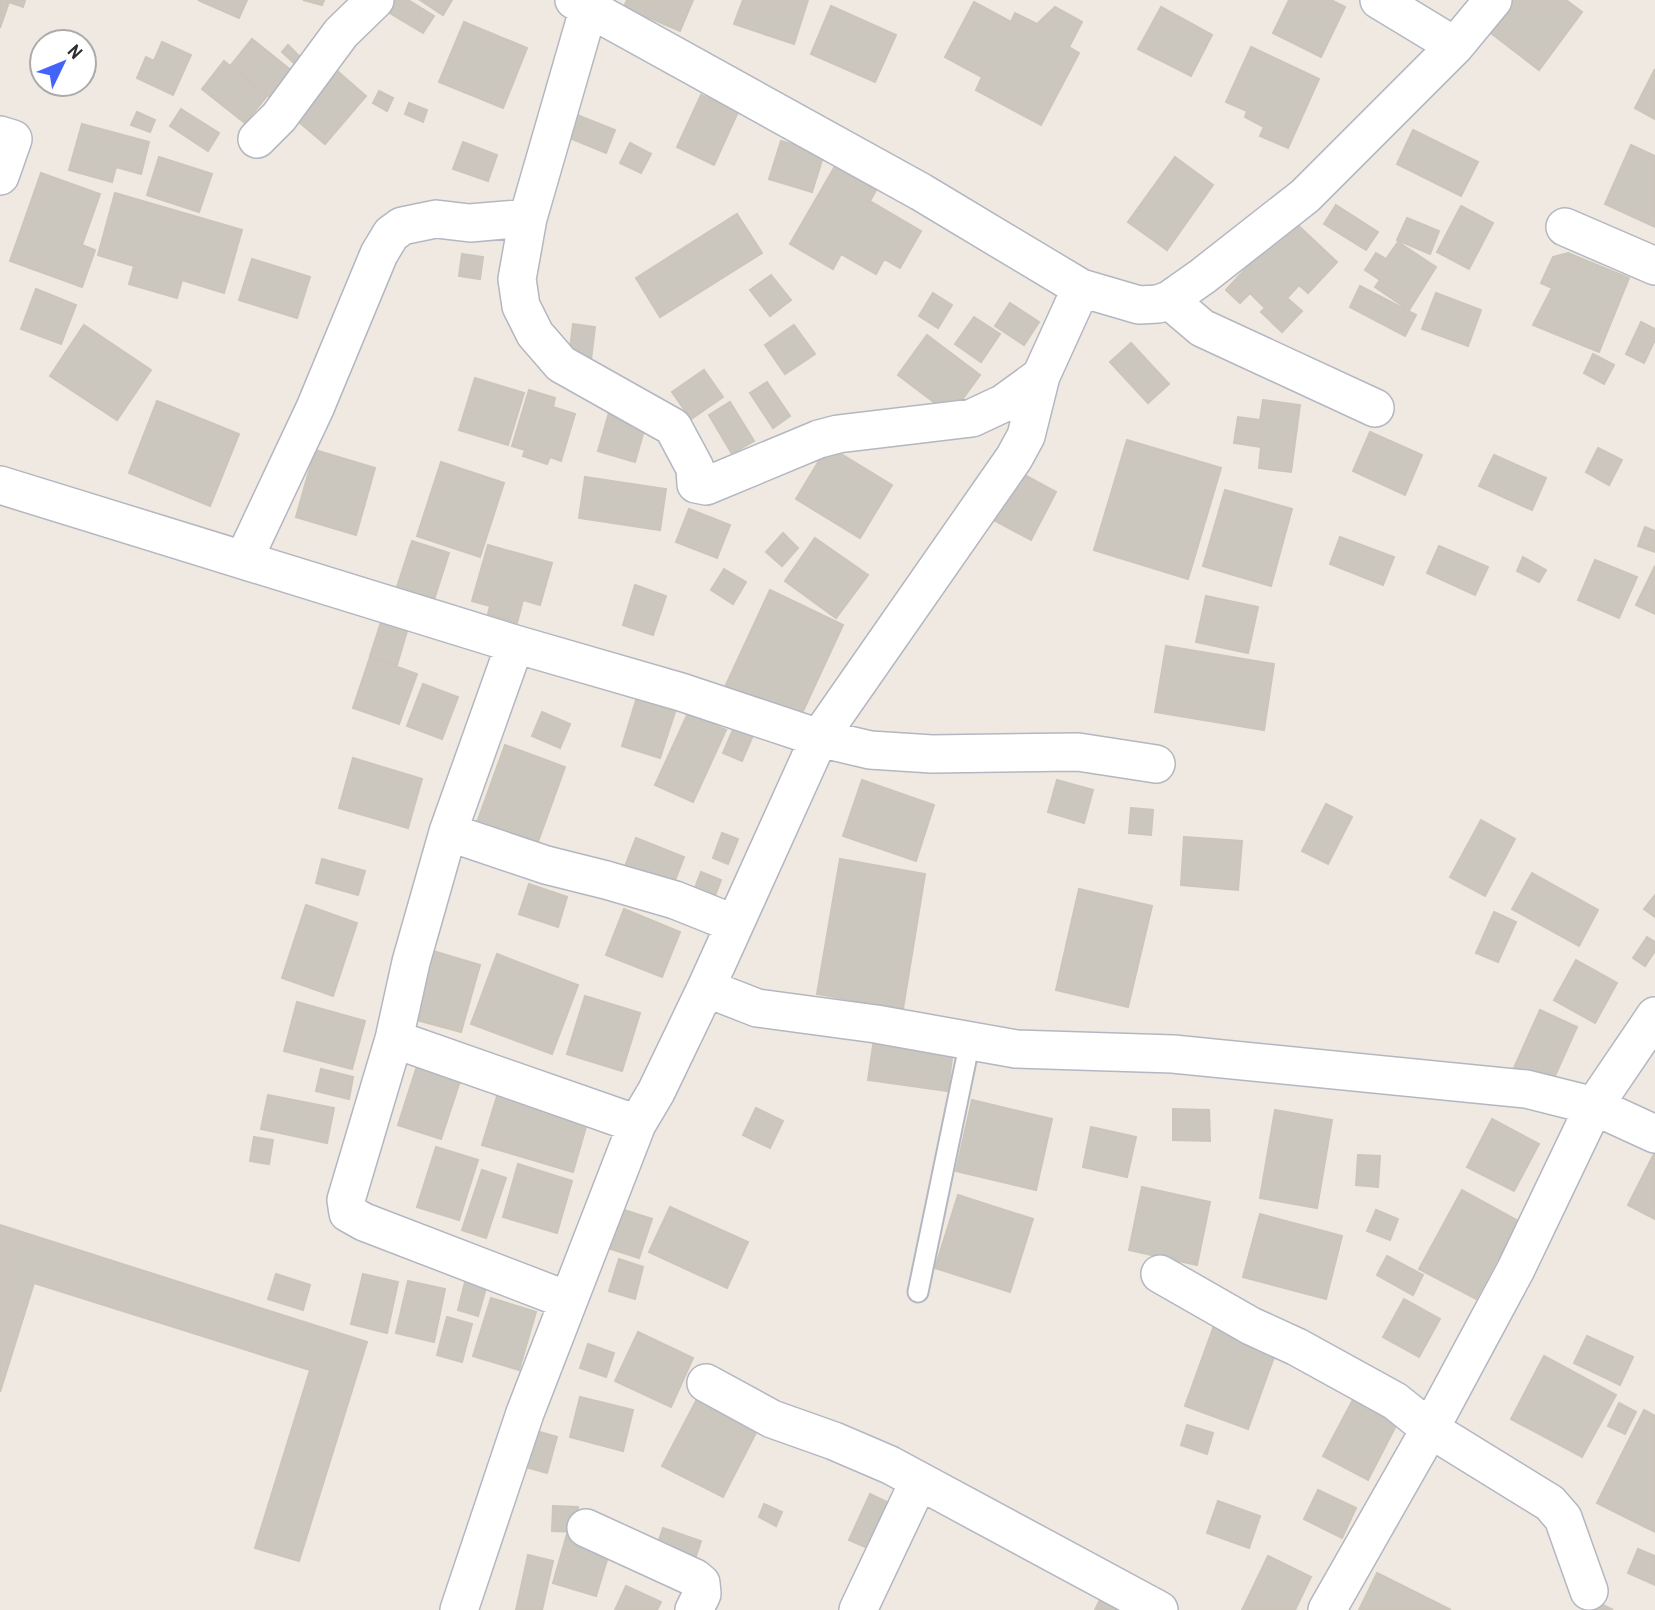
<svg xmlns="http://www.w3.org/2000/svg" width="1655" height="1610" font-family="'Archivo Narrow',sans-serif">
<style>
.building{fill:#cbc7bf;stroke:#cbc5ba;stroke-width:2}
.lines{fill:none;stroke-linecap:round;stroke-linejoin:round}
.lane-casing{stroke:#b4b7c1;stroke-width:23}
.street-casing{stroke:#b4b7c1;stroke-width:40}
.lane{stroke:#fff;stroke-width:19}
.street{stroke:#fff;stroke-width:37}
</style>
<rect width="100%" height="100%" fill="#efe9e1"/>
<!-- building -->
<path class="building" d="M0,0H25L23,7L9,2L0,28Z
M198,0H247L239,18Z
M303,0H324L322,5Z
M382,0H408L434,16L423,33L378,6Z
M420,0H452L443,15Z
M627,0H693L680,31L624,7Z
M743,0H808L794,44L734,24Z
M1289,0H1331L1345,7L1321,57L1273,33Z
M1510,0H1566L1582,12L1539,70L1487,30Z
M974,2L1011,22L1015,13L1037,24L1055,7L1082,22L1069,47L1079,53L1041,125L976,90L982,77L945,57Z
M831,6L896,35L875,82L811,54Z
M1161,7L1212,35L1191,76L1138,49Z
M464,22L527,48L503,108L439,82Z
M252,39L298,76L276,102L231,65Z
M162,42L191,55L173,95L137,78L146,57L154,61Z
M288,45L301,58L295,64L282,52Z
M1251,47L1319,79L1288,148L1260,136L1264,127L1245,117L1247,111L1226,102Z
M42,57V79L34,76Z
M224,61L267,96L245,123L202,89Z
M335,69L366,96L325,144L294,118Z
M1655,69V119L1635,108Z
M379,91L393,98L387,111L373,103Z
M701,95L738,112L714,165L677,147Z
M409,103L427,110L423,122L405,114Z
M181,109L219,133L208,151L170,126Z
M137,112L155,120L150,132L131,125Z
M577,115L615,130L606,153L567,137Z
M82,124L149,142L141,174L116,167L112,182L69,170Z
M1413,130L1478,162L1461,196L1397,164Z
M781,141L824,154L812,192L769,179Z
M463,142L497,155L488,181L453,169Z
M630,143L651,154L641,173L620,163Z
M1631,145L1655,156V227L1605,204Z
M159,157L212,174L199,212L147,195Z
M1175,157L1213,185L1167,250L1128,222Z
M835,166L876,190L870,201L921,231L900,268L884,259L876,274L841,254L833,269L790,244Z
M41,173L100,194L82,245L95,250L82,287L10,261Z
M115,193L242,230L224,293L182,280L177,298L129,284L134,266L98,255Z
M1336,205L1378,232L1366,250L1324,224Z
M1461,206L1493,223L1469,269L1437,252Z
M737,214L762,253L660,317L636,278Z
M1286,214L1337,262L1308,293L1299,285L1287,298L1302,311L1282,332L1261,312L1265,308L1250,293L1240,303L1226,290L1262,251Z
M1407,218L1439,231L1430,254L1397,240Z
M1398,242L1436,267L1409,310L1375,287L1380,280L1365,270L1376,253L1386,259Z
M1568,253L1629,278L1599,352L1533,325L1552,288L1541,283L1553,257Z
M462,254L483,257L480,279L459,276Z
M252,259L310,277L297,318L239,300Z
M771,275L791,300L770,316L750,290Z
M1360,286L1416,315L1405,336L1350,307Z
M36,289L76,305L61,344L21,329Z
M933,293L952,305L938,328L919,316Z
M1436,293L1481,310L1468,346L1422,329Z
M1010,303L1039,322L1024,345L995,326Z
M974,317L1000,334L981,362L955,344Z
M1641,322L1655,329V340L1644,363L1626,354Z
M573,324L595,327L591,360L569,357Z
M84,325L151,370L117,420L50,376Z
M794,325L815,354L785,374L765,345Z
M927,335L980,375L951,415L898,375Z
M1131,343L1169,384L1148,403L1110,362Z
M1593,354L1614,365L1604,384L1584,373Z
M704,370L723,397L691,419L672,392Z
M475,378L524,393L508,445L459,430Z
M767,382L790,416L773,428L750,393Z
M529,390L555,398L553,407L575,414L561,461L550,457L547,464L523,456L525,450L512,446Z
M1263,400L1300,405L1291,472L1259,468L1261,447L1234,443L1238,417L1260,420Z
M157,401L239,434L210,506L129,473Z
M730,402L754,441L732,454L709,415Z
M610,409L647,420L635,462L598,451Z
M1370,432L1422,455L1405,495L1353,471Z
M1127,440L1221,468L1188,579L1094,550Z
M828,446L892,485L860,538L796,499Z
M1598,448L1622,460L1609,485L1586,472Z
M315,450L375,468L356,535L296,517Z
M1494,455L1546,478L1532,510L1479,486Z
M441,462L504,483L480,557L417,536Z
M1017,471L1056,492L1031,540L992,519Z
M585,477L666,489L660,530L579,518Z
M1225,490L1292,509L1271,586L1203,566Z
M689,509L730,525L717,558L676,542Z
M1645,527L1655,531V552L1638,546Z
M783,533L798,548L782,566L766,552Z
M1340,537L1394,557L1383,585L1330,564Z
M815,538L868,575L836,618L785,581Z
M412,541L449,553L432,606L395,593Z
M488,545L552,563L540,605L523,600L517,623L488,614L490,606L472,601Z
M1439,546L1488,567L1475,595L1427,573Z
M1523,557L1546,570L1539,582L1517,571Z
M1595,560L1637,577L1619,618L1578,600Z
M1655,566V614L1636,605Z
M724,569L746,582L733,604L711,590Z
M635,585L666,596L653,635L623,625Z
M770,590L843,625L797,724L724,689Z
M1206,596L1258,607L1248,653L1196,642Z
M384,613L410,621L397,665L370,656Z
M1166,646L1274,664L1264,730L1155,712Z
M370,657L417,674L399,724L353,708Z
M423,684L458,697L442,739L407,726Z
M638,694L677,706L660,758L622,746Z
M542,712L570,724L560,748L532,736Z
M688,713L726,730L693,802L655,785Z
M735,725L754,733L742,761L723,753Z
M505,745L565,767L535,850L475,828Z
M353,758L422,779L408,828L339,808Z
M862,780L934,805L916,861L843,836Z
M1057,780L1093,790L1084,823L1048,812Z
M1326,804L1352,817L1328,864L1302,851Z
M1131,808L1153,810L1151,835L1129,833Z
M1481,820L1515,839L1485,896L1450,877Z
M722,833L738,839L728,864L713,858Z
M1184,837L1242,841L1238,890L1181,885Z
M636,838L684,857L672,888L624,869Z
M322,859L365,871L358,895L316,883Z
M840,859L925,874L903,1009L817,994Z
M701,872L721,880L713,901L693,893Z
M1532,873L1598,910L1579,946L1512,909Z
M529,884L567,897L558,927L519,914Z
M1079,889L1152,906L1128,1007L1056,990Z
M1655,895V917L1644,909Z
M306,905L357,923L333,996L282,978Z
M624,909L680,932L662,977L606,955Z
M1494,912L1516,922L1498,962L1476,953Z
M1647,937L1655,942V951L1645,966L1633,958Z
M433,951L480,965L461,1032L413,1019Z
M497,954L578,985L552,1054L471,1024Z
M1576,960L1617,983L1595,1023L1554,1000Z
M585,996L640,1013L622,1071L567,1054Z
M297,1002L365,1021L352,1069L284,1051Z
M1540,1010L1577,1027L1550,1087L1513,1070Z
M874,1039L953,1050L948,1091L868,1080Z
M417,1066L460,1081L441,1139L398,1125Z
M321,1069L353,1077L349,1099L316,1091Z
M498,1093L588,1120L573,1172L482,1145Z
M268,1095L334,1108L327,1143L261,1129Z
M972,1100L1052,1119L1036,1190L956,1171Z
M756,1108L783,1121L770,1148L743,1135Z
M1173,1109L1209,1110L1210,1141L1173,1140Z
M1275,1110L1332,1120L1317,1208L1260,1198Z
M1492,1119L1539,1144L1514,1191L1467,1167Z
M1091,1127L1136,1137L1127,1177L1083,1167Z
M254,1137L273,1140L269,1164L250,1161Z
M436,1147L478,1160L459,1220L417,1207Z
M1655,1152V1219L1628,1205Z
M1358,1155L1380,1156L1378,1187L1356,1185Z
M518,1164L572,1181L557,1233L503,1217Z
M482,1170L506,1178L486,1238L462,1230Z
M1142,1187L1210,1202L1197,1265L1129,1250Z
M1462,1190L1518,1221L1476,1299L1419,1269Z
M958,1195L1033,1219L1010,1292L935,1268Z
M670,1207L748,1242L727,1288L649,1252Z
M621,1209L652,1219L639,1258L608,1248Z
M1376,1210L1398,1219L1390,1240L1367,1231Z
M1260,1214L1342,1236L1326,1299L1243,1277Z
M0,1225L367,1342L299,1561L255,1548L310,1370L34,1283L0,1392Z
M1387,1256L1423,1275L1413,1295L1377,1275Z
M619,1259L643,1267L635,1299L609,1291Z
M276,1274L310,1285L303,1310L268,1299Z
M363,1274L398,1282L387,1333L351,1324Z
M408,1281L445,1289L434,1342L396,1333Z
M465,1282L486,1288L478,1316L458,1310Z
M491,1298L536,1312L519,1370L473,1356Z
M1404,1299L1440,1319L1419,1357L1383,1337Z
M447,1317L472,1324L462,1362L437,1355Z
M1216,1320L1279,1343L1248,1429L1185,1406Z
M638,1332L693,1358L671,1407L615,1381Z
M1587,1336L1633,1357L1620,1385L1574,1363Z
M588,1344L614,1353L606,1377L580,1368Z
M1544,1356L1616,1395L1582,1457L1511,1419Z
M1357,1392L1401,1416L1368,1480L1323,1456Z
M580,1397L633,1410L623,1451L570,1437Z
M698,1397L758,1429L723,1497L662,1466Z
M1619,1403L1636,1412L1625,1434L1608,1426Z
M1644,1410L1655,1416V1532L1597,1503Z
M1187,1425L1213,1433L1207,1454L1181,1445Z
M533,1430L557,1437L547,1473L522,1466Z
M1318,1490L1356,1508L1342,1538L1304,1519Z
M870,1494L893,1505L872,1550L849,1540Z
M1218,1501L1260,1516L1249,1548L1207,1533Z
M764,1504L782,1512L776,1526L759,1517Z
M553,1506L578,1507L577,1532L552,1531Z
M663,1528L701,1541L692,1568L654,1555Z
M567,1534L611,1547L596,1596L553,1583Z
M1638,1549L1655,1556V1585L1628,1573Z
M528,1555L553,1561L542,1610H516Z
M1268,1556L1311,1577L1295,1610H1242Z
M1377,1573L1451,1610H1359Z
M626,1586L661,1602L657,1610H615Z
M1103,1593L1138,1610H1095Z
M1595,1601L1613,1610H1591Z"/>
<g class="lines">
<defs>
<path id="lane" d="M918,1292L970,1041"/>
<path id="street" d="M574,0L921,192L1081,288L1139,305L1158,304L1169,300L1203,276L1305,196L1455,46L1493,0
M591,0L528,218L517,279L521,306L535,334L561,364L673,427L695,468L696,484L706,486L819,439L838,434L972,418L1004,403L1041,376
M1379,0L1455,46
M0,135L13,139L0,176
M257,139L279,117L341,33L375,0
M1565,227L1655,266
M1169,300L1202,328L1375,408
M0,485L515,644L681,692L819,738L870,750L932,754L1078,752L1156,764
M244,559L315,408L379,254L391,234L402,226L436,219L470,223L528,218
M515,644L448,832L411,962L394,1039L346,1200L348,1213L364,1222L567,1300
M448,832L546,865L606,880L675,900L735,924
M706,988L757,1008L876,1024L1016,1049L1173,1054L1526,1089L1594,1106L1655,1134
M394,1039L637,1124
M1160,1274L1251,1326L1297,1347L1395,1401L1430,1429L1550,1503L1563,1518L1589,1591
M706,1383L772,1419L834,1441L890,1465L1159,1610
M586,1528L695,1578L701,1583L702,1594L694,1610
M459,1610L525,1413L637,1124L656,1092L706,988L819,738L1014,458L1026,436L1041,376L1081,288
M858,1610L919,1481
M1327,1610L1430,1429L1516,1269L1594,1106L1655,1016"/>
</defs>
<!-- lane casing -->
<use href="#lane" class="lane-casing"/>
<!-- street casing -->
<use href="#street" class="street-casing"/>
<!-- lane -->
<use href="#lane" class="lane"/>
<!-- street -->
<use href="#street" class="street"/>
</g>
<!-- north arrow -->
<g transform="translate(63 63) rotate(47)"><circle r="33" fill="#ffffff" stroke="#ababab" stroke-width="2"/>
<path d="M0-5L12 26L0 18L-12 26Z" fill="#4264fb"/>
<text y="-10" font-size="19" font-weight="bold" text-anchor="middle" fill="#2e2e2e">N</text>
</g>
</svg>
